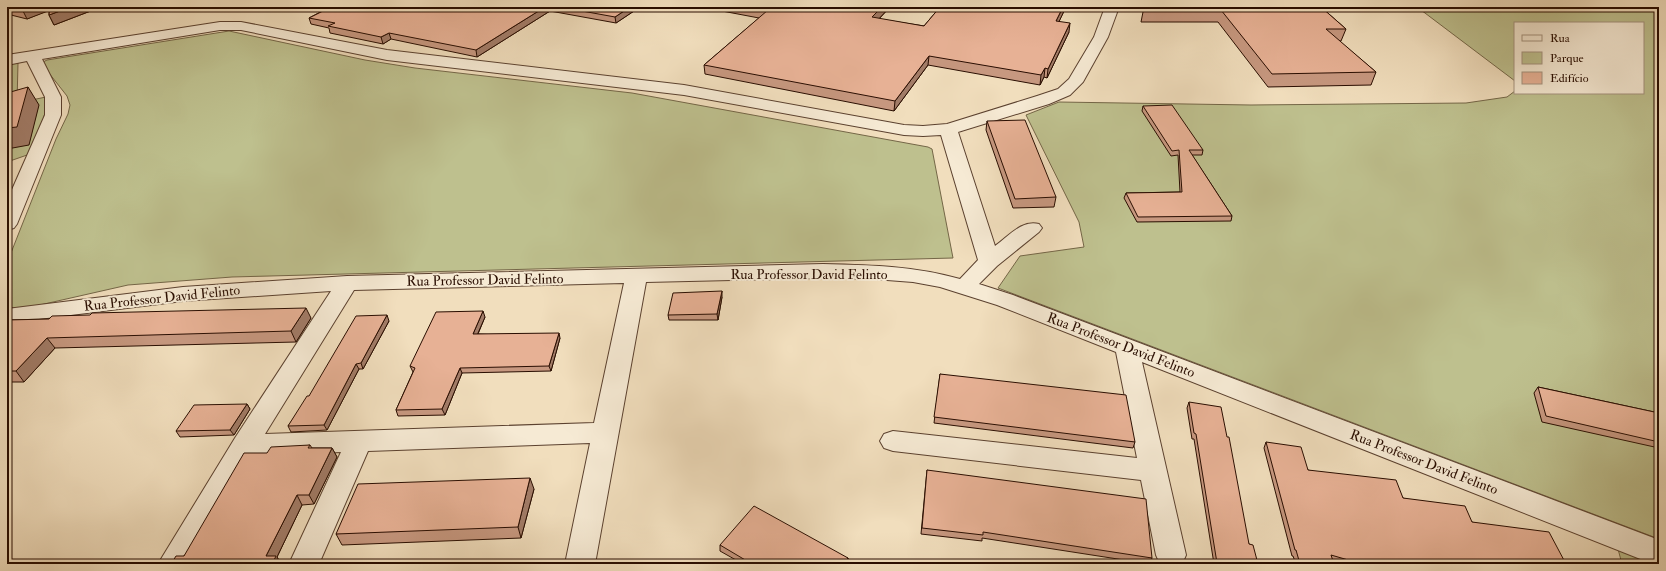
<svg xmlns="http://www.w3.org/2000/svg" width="1666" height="571" font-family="'IM FELL Double Pica',serif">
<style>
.green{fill:#bec08e;stroke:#746647}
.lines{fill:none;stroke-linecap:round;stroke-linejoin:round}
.minor-casing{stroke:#5b412f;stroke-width:2}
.minor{fill:#f6ead4;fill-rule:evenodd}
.wall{fill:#c79880;stroke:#290d00}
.shaded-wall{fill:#a27c68;stroke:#290d00}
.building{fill:#e7b195;stroke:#290d00}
.labels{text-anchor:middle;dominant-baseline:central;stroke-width:4;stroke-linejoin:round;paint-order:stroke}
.street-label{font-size:14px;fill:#290d00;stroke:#f6ead4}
</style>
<rect width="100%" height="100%" fill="#f1debd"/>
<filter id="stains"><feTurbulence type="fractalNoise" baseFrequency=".005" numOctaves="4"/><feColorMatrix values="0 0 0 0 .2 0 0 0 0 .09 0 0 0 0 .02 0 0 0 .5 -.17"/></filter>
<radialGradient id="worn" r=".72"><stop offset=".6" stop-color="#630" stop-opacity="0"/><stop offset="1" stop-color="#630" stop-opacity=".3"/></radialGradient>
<!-- green -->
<path class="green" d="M1417,7H1659V539L998,288L1020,256L1084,247L1079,222L1026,115L1059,102L1251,105L1466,103L1507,97L1515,91V93H1643V23H1515V81Z
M229,31L365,60L415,68L632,93L928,147L932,149L953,258L232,277L128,285L31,307L7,308V263L56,139L68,114L70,105L67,96L41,63L47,60Z
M7,63H18L17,103L46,97C46,121 39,133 30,154L7,162Z
M1618,549L1656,564H1622Z"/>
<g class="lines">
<defs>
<path id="minor" d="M1105,7H1119L1108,37L1083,82L1070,95L1049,104L958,132L995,246C1008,237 1022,219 1039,224L1042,228L1039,232L997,266L979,284L1013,295L1659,540V564L1648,562L1142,362L1186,555L1182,564H1160L1156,555L1141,480L893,451L884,448L880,441L884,434L893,431L1137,458L1116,352L997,305L940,287L913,282L874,279L823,278L646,282L595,564H565L590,443L368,451L319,564H289L341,452L252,455L189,564H158L235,438L331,291L183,301L7,323V309L183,287L347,276L823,264C870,265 914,266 960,279L978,260L941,135L923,136L904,135L684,95L387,60L241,30H220L42,59L61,97V115L17,224L14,228L7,230V201L45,115V97L27,61L7,65V55L220,22H241L387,50L684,85L904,125L923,126L947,124L1037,96L1058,89L1069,79L1094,37ZM624,283L594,423L265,434L354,290Z"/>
</defs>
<!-- minor casing -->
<use href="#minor" class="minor-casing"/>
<!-- minor -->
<use href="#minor" class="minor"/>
</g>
<!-- wall -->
<path class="wall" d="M7,7H101L54,25L49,15V10L27,19L7,14Z
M314,7H640L616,23L550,11L477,57L391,39L383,44L330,33L329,28L311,24L309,18L326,9Z
M722,7H890L879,19L924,26L940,7H1066L1059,21L1069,32L1047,78L1044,77L1040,85L928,65L894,111L705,74L704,65L759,18L722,11Z
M1144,7H1321L1346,29L1341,41H1339L1376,72L1371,85L1268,87L1218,22H1141Z
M1143,106L1203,150L1202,155H1192L1232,216L1231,221L1137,222L1124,198L1126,193L1180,192L1178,155L1171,156L1142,111Z
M987,121L1056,197L1054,207L1013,208L986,130Z
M722,297L718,320H669L668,315Z
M485,317L478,334L560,338L551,371L462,373L445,415L398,416L396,410L413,372L410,366Z
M311,318L296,342L55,348L24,382H8L7,384V320L49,319Z
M389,321L363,369H359L327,430L291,432L288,426L309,396Z
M940,374L1135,442L1133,448L934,423Z
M1538,387L1659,413V448L1542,422L1534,393Z
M1189,402L1249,544L1258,564H1214L1194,439H1192L1187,408Z
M247,404L250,409L234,435L180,437L176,431Z
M1266,442L1308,470L1403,498L1472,522L1566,564H1340L1333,562L1334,564H1296L1293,556H1292L1264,448Z
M310,445L312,448H332L337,457L314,504L302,505L277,557L281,564H171L184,556L267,453Z
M927,470L1152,558L1150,564L982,538V541L921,534Z
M534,489L521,538L342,545L336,534Z
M720,545L848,558V564H743L720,551Z"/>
<!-- shaded-wall -->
<path class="shaded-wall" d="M27,7H55L56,8L27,19L22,9Z
M71,7H101L54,25L49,15Z
M545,7H549L550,11L477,57L476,50Z
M630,7H640L616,23L615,17Z
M882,7H890L872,26V17Z
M1063,7H1066L1055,30L1056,21Z
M1070,23L1069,32L1047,78L1048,69Z
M389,33L391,39L383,44L381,37Z
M929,56L928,65L894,111L895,101Z
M1045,68L1044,77L1040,85L1041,75Z
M28,87L39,105L29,145L7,149V128Z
M722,291V297L718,320L717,314Z
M306,308L311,318L296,342L291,331Z
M483,311L485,317L475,340L473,334Z
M387,315L389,321L363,369L361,363Z
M559,333L560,338L551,371L549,366Z
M47,338L55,348L24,382L16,371Z
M356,364L359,369L327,430L324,425Z
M460,368L462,373L445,415L442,409Z
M247,404L250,409L234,435L230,430Z
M332,448L337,457L314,504L309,495Z
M530,478L534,489L521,538L518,527Z
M297,495L302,505L277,557L281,564H272L266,556Z
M848,558V564H844Z"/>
<!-- building -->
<path class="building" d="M13,7H27L22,9Z
M50,7H71L49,15Z
M331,7H545L476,50L389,33L381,37L328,26L335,23L309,18Z
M560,7H630L615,17Z
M749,7H882L872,17L924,26L940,7H1063L1056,21L1070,23L1048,69L1045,68L1041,75L929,56L895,101L704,65L768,10Z
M1144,7H1321L1346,29H1326L1376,72L1272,74L1221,10L1143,11Z
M28,87L17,127L7,128V93Z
M1172,105L1203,150H1189L1232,216L1138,217L1126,193L1182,192L1179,150L1172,151L1143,106Z
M1025,120L1056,197L1015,199L987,121Z
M722,291L717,314L668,315L673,293Z
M306,308L291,331L47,338L16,371H7V320L49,319L52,316L90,315L92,313Z
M483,311L473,334L559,333L549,366L460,368L442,409L396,410L415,368L410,366L436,312Z
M387,315L361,363L356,364L324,425L288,426L307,396H309L356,316Z
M940,374L1126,395L1135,442L934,417Z
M1538,387L1659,413V442L1546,416Z
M1189,402L1221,407L1227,437H1229L1249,544L1253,545L1258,564H1224L1217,563L1196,434L1194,433Z
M247,404L230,430L176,431L194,405Z
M1266,442L1301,447L1308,470L1396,480L1403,498L1465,506L1472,522L1549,532L1566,564H1362L1331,555L1334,564H1300L1296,550H1295Z
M310,445L308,448H332L309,495H297L266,556H276L272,564H171L176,556H184L244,453H267L271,447Z
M927,470L1146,499L1152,558L983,532V535L922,528Z
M530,478L518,527L336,534L358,484Z
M754,506L848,558L844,564H752L720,545Z"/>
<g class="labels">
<!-- street labels -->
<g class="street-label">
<text x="809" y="274">Rua Professor David Felinto</text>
<text transform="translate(485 280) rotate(-1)">Rua Professor David Felinto</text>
<text transform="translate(162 298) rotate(-6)">Rua Professor David Felinto</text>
<text transform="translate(1121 345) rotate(21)">Rua Professor David Felinto</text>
<text transform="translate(1424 462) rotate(21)">Rua Professor David Felinto</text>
</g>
</g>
<!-- margin -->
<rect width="1666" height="571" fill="none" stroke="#f1debd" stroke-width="24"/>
<rect x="8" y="8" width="1650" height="555" fill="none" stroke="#290d00" stroke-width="2"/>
<rect x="12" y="12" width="1642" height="547" fill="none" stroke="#290d00"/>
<!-- legend -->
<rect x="1514" y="22" width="130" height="72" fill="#f6ead4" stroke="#a4927f"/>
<rect x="1522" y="35" width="20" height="6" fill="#f6ead4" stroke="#a4927f"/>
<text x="1550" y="42" font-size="12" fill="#290d00">Rua</text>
<rect x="1522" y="52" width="20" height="12" fill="#bec08e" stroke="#a4927f"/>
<text x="1550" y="62" font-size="12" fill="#290d00">Parque</text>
<rect x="1522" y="72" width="20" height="12" fill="#e7b195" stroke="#a4927f"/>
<text x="1550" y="82" font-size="12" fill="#290d00">Edifício</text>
<rect width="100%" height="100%" filter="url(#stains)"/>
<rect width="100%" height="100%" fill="url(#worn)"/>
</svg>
